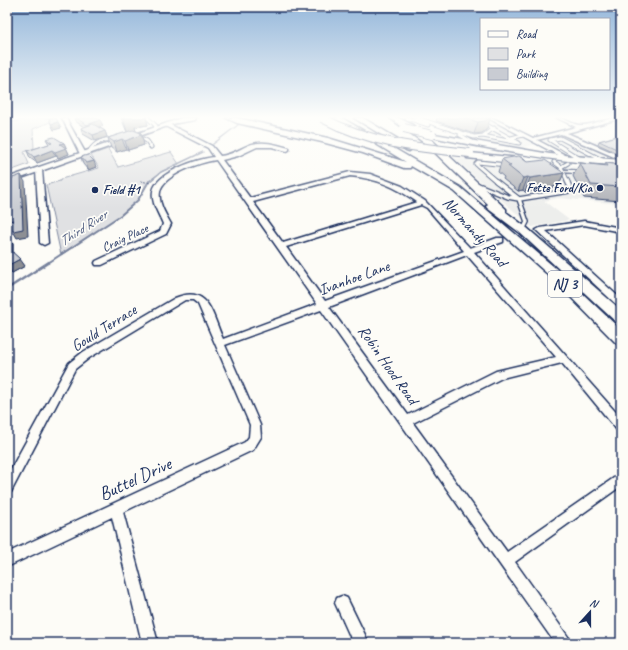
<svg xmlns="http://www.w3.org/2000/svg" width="628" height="650" font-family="Caveat,sans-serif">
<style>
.built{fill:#edeeec}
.green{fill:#e0e1e3;stroke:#7e88a0}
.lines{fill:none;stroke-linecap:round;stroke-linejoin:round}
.stream-far2{stroke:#76819c;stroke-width:1.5}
.stream-far1{stroke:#76819c;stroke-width:2}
.stream{stroke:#76819c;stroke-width:2.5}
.service-far1-casing{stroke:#1b2f5e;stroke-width:5}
.service-casing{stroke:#1b2f5e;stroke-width:6}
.minor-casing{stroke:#1b2f5e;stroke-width:3}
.secondary-casing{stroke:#1b2f5e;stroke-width:3}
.trunk-casing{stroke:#1b2f5e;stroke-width:3}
.path{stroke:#1b2f5e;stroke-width:1;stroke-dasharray:2 2;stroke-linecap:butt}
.service-far1{stroke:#fdfcf7;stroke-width:3}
.service{stroke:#fdfcf7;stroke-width:3.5}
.minor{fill:#fdfcf7;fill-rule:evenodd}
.secondary{fill:#fdfcf7;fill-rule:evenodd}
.trunk{fill:#fdfcf7;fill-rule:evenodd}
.trunk-bridge-casing{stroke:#1b2f5e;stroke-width:10;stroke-linecap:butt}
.trunk-bridge{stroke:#fdfcf7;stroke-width:8}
.wall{fill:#adafb5;stroke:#1b2f5e}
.shaded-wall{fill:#8d8f94;stroke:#1b2f5e}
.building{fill:#c9ccd3;stroke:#1b2f5e}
.poi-dot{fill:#1b2f5e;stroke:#fdfcf7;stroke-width:1.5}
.labels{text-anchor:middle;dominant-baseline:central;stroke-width:3.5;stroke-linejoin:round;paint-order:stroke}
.far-poi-label{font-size:13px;font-weight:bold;fill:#1b2f5e;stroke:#fdfcf7;text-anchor:end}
.far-street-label{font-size:13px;fill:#1b2f5e;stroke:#fdfcf7}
.far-water-label{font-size:14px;font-style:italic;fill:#49587d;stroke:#fdfcf7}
.shield{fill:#fdfcf7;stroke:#5f6c8c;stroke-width:1}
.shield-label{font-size:15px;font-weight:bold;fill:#1b2f5e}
.street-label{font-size:16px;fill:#1b2f5e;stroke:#fdfcf7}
.near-street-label{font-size:19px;fill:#1b2f5e;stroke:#fdfcf7}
</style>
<rect width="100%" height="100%" fill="#fdfcf7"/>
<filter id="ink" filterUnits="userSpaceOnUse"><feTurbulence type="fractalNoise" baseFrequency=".025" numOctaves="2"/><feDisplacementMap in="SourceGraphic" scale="8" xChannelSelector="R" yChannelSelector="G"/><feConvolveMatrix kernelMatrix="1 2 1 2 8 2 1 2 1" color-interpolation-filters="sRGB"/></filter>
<g filter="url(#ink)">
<!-- built -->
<path class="built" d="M411,118H484L535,144L520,149L508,147L466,136Z
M621,133V159L567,155L540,141L563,135L583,145Z
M454,158L621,170V204L558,198L544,201L569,220L532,227Z"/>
<!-- green -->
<path class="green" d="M7,118H9L13,122L30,118H53L55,120L33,129L34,148L24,152L29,164L7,172Z
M108,149L118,167L171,152L179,164L161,172L150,180L138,200L121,215L61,255L46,185L60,181L61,179L99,168L91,155Z"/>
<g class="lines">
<!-- stream-far2 -->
<path class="stream-far2" d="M213,144L238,125
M149,182L161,172L203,152"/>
<!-- stream-far1 -->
<path class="stream-far1" d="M48,263L121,215L138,200L149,181"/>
<!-- stream -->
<path class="stream" d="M7,289L49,262"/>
<defs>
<path id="service-far1" d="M148,118L156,126L155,129
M407,118L428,125
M417,118L474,137L483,136L519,143L483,123
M460,135L474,143
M137,136L147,141L151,147
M483,136L494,128
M511,138L523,135
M89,152C94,143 104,138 114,140
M582,160L550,140L560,138L604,161
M554,162L561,167L568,163
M561,167L568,182
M555,170L581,172
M497,182L476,164L478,162L506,165"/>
<path id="service" d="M496,181L519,199L569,191L571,189L567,181
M476,184L508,197L519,199L527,222L523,230"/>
<path id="minor" d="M62,118H66L86,154L85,155L80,154Z
M488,118H493L533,138L576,127L557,118C566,118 572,125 581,125C589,126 607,118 618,118V119L567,133L621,156V160L561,134L537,140L571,158L566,159Z
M167,123L212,146L220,156C231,155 238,150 249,145C262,140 276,144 289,148V150L287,151L272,147H257L238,156L222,160L250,198L350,172L370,174L402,186L425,201L470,248L497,238H503V242L474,252L621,418V431L617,430L562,363L502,378L413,423L507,552L621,473V486L515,562L569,638L572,643H555L321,310L225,345L260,425L261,437L253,450L123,512L158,643H142L112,517L7,567V553L245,442L249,437L250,425L198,304L193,300H185L89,358L75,369L11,492L7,494V476L69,363L83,352L175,298C209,284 212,315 223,339L317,304L216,160C201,162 162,175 160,192C158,203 166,215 171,224L166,234L102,265H96L95,263L96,261L160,231L163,224C159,214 151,203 153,191C157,172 197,159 214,157L208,148L165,126L164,125ZM350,176C378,179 394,186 417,202L283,243L253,202ZM421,205L427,208L464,251L325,301L286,247ZM467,255L556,357L496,371L408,415L329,307Z
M39,168L42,170L48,243L44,245L40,243L36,170Z
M584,221L621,228V232L584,225L546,231L621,299V307L618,306L536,230L540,228Z
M342,596L347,598L369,643H353L335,603L337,598Z"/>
<path id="secondary" d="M182,118H190L7,183V178Z"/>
<path id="trunk" d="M182,118H196L195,120L177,123L173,121Z
M226,118H237L328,138L406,162L333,118H342L460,187L560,272L621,330V345L616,343L552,278L454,191L411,166L410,168H404L363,153L322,142L237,123Z
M354,118H363L413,148L409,151L406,150Z
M390,118H399L411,124L433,141L506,209V212L527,228L621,310V323L616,322L519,232L487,208L486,206L488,204L427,145Z
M429,133L550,154L621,160V166C557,162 495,150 432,137H429Z
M470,153L521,158L525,161L521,164L467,158L466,156Z"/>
</defs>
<!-- service-far1 casing -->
<use href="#service-far1" class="service-far1-casing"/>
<!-- service casing -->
<use href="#service" class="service-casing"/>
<!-- minor casing -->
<use href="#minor" class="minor-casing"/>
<!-- secondary casing -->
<use href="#secondary" class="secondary-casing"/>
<!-- trunk casing -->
<use href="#trunk" class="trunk-casing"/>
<!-- path -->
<path class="path" d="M140,181L151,183"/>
<!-- service-far1 -->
<use href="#service-far1" class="service-far1"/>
<!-- service -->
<use href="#service" class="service"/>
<!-- minor -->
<use href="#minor" class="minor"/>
<!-- secondary -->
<use href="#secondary" class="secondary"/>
<!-- trunk -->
<use href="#trunk" class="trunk"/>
<defs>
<path id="trunk-bridge" d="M322,118C369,143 418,148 470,153
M404,128L432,135"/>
</defs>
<!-- trunk-bridge casing -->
<use href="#trunk-bridge" class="trunk-bridge-casing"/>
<!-- trunk-bridge -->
<use href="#trunk-bridge" class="trunk-bridge"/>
</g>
<!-- wall -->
<path class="wall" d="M74,118H96L100,120L103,126L99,127L105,131L107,137L95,141L83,134L81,128L84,127L75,121Z
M121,118H146L148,125L135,127L136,131L141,133L144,145L128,150L126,149L117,152L111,148L108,138L127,132Z
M437,118H490L487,129L482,133L474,134L436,121Z
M621,135V155L598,144L599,141Z
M46,139L64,143L69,154L58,158L56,156L37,163L30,158L27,151L49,144Z
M81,157L96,167L88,170L83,164Z
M502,159L527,162L564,173L558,186L525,192L523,190L518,191L503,179L504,177L498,172Z
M580,163L605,165L606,163L621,165V201L584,198L573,176Z
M7,237H8L13,244V253L25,266L12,273L7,268Z"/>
<!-- shaded-wall -->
<path class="shaded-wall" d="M123,118H146L148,125L135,127L136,132L128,135Z
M490,118L487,129L482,133L474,134L478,122Z
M100,120L103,126L89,130L87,125Z
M58,122L61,128L54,130L51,124Z
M105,131L107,137L95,141L93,135Z
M141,133L144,145L128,150L125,141Z
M122,139L126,149L117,152L114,142Z
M64,143L69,154L58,158L55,152L60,144Z
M52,150L56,156L37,163L34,157Z
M94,161L96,167L88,170L86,163Z
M564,173L558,186L525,192L530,178Z
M21,175L25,182L28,236L17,238L13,231Z
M528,177L523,190L518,191L523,178Z
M7,209H10V216L7,211Z
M8,237L13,244V255L8,248Z
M20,259L25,266L12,273L7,266Z"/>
<!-- building -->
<path class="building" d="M49,118H56L58,122L51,124Z
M76,118H96L100,120L87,125Z
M464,118H490L485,121L478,122Z
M93,124L105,131L93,135L81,128Z
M133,130L141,133L139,134L141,135L125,141L122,139L114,142L108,138Z
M621,135V151L599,141Z
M54,137L64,143L60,144L66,148L55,152L52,150L34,157L27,151L52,143L46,139Z
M88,155L94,161L86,163L81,157Z
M519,156L527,162L545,160L564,173L530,178L528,177L523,178L508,166H511L502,159Z
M580,163L608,166L606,163L621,165V187L591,185Z
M21,175L23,229L13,231V220L10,221V209H7V180Z
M7,237H8V248L20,259L7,266Z"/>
</g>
<!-- sky -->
<linearGradient id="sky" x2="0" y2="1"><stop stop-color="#93b6da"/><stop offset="0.56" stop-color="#fefefb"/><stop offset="1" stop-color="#fefefb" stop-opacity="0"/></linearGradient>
<rect width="628" height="209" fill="url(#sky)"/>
<!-- markers -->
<g class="poi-dot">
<circle cx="600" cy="188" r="4"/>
<circle cx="95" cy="190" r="4"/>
</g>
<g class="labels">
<!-- far-poi labels -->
<g class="far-poi-label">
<text x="592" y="188">Fette Ford/Kia</text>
<text x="103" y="190" text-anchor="start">Field #1</text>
</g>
<!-- far-street labels -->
<g class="far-street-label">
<text transform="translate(125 238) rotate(-25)">Craig Place</text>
</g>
<!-- far-water labels -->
<g class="far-water-label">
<text transform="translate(83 228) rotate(-33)">Third River</text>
</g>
<!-- shield labels -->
<rect class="shield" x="548" y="271" width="34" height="26" rx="3"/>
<g class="shield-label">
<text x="565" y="284">NJ 3</text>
</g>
<!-- street labels -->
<g class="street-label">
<text transform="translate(475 232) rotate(48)">Normandy Road</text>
<text transform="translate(354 278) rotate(-20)">Ivanhoe Lane</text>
<text transform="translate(104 328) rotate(-32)">Gould Terrace</text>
<text transform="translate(388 365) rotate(55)">Robin Hood Road</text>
</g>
<!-- near-street labels -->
<g class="near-street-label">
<text transform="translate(135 479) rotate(-25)">Buttel Drive</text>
</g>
</g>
<!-- margin -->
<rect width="628" height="650" fill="none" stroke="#fdfcf7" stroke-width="24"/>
<rect x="12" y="12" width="604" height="626" fill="none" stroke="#1b2f5e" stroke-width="1.5" filter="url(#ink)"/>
<!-- legend -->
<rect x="480" y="18" width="130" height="72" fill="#fdfcf7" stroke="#a3aaba"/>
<rect x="488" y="31" width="20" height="6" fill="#fdfcf7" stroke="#a3aaba"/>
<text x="516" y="38" font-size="12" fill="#1b2f5e">Road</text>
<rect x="488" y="48" width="20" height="12" fill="#e0e1e3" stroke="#a3aaba"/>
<text x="516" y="58" font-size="12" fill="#1b2f5e">Park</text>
<rect x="488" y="68" width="20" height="12" fill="#c9ccd3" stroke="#a3aaba"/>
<text x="516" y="78" font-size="12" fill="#1b2f5e">Building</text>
<!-- north arrow -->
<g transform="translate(590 612) rotate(21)" stroke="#fdfcf7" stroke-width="3" paint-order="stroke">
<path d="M0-3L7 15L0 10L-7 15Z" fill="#1b2f5e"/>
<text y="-6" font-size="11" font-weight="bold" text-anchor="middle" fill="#1b2f5e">N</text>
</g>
</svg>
